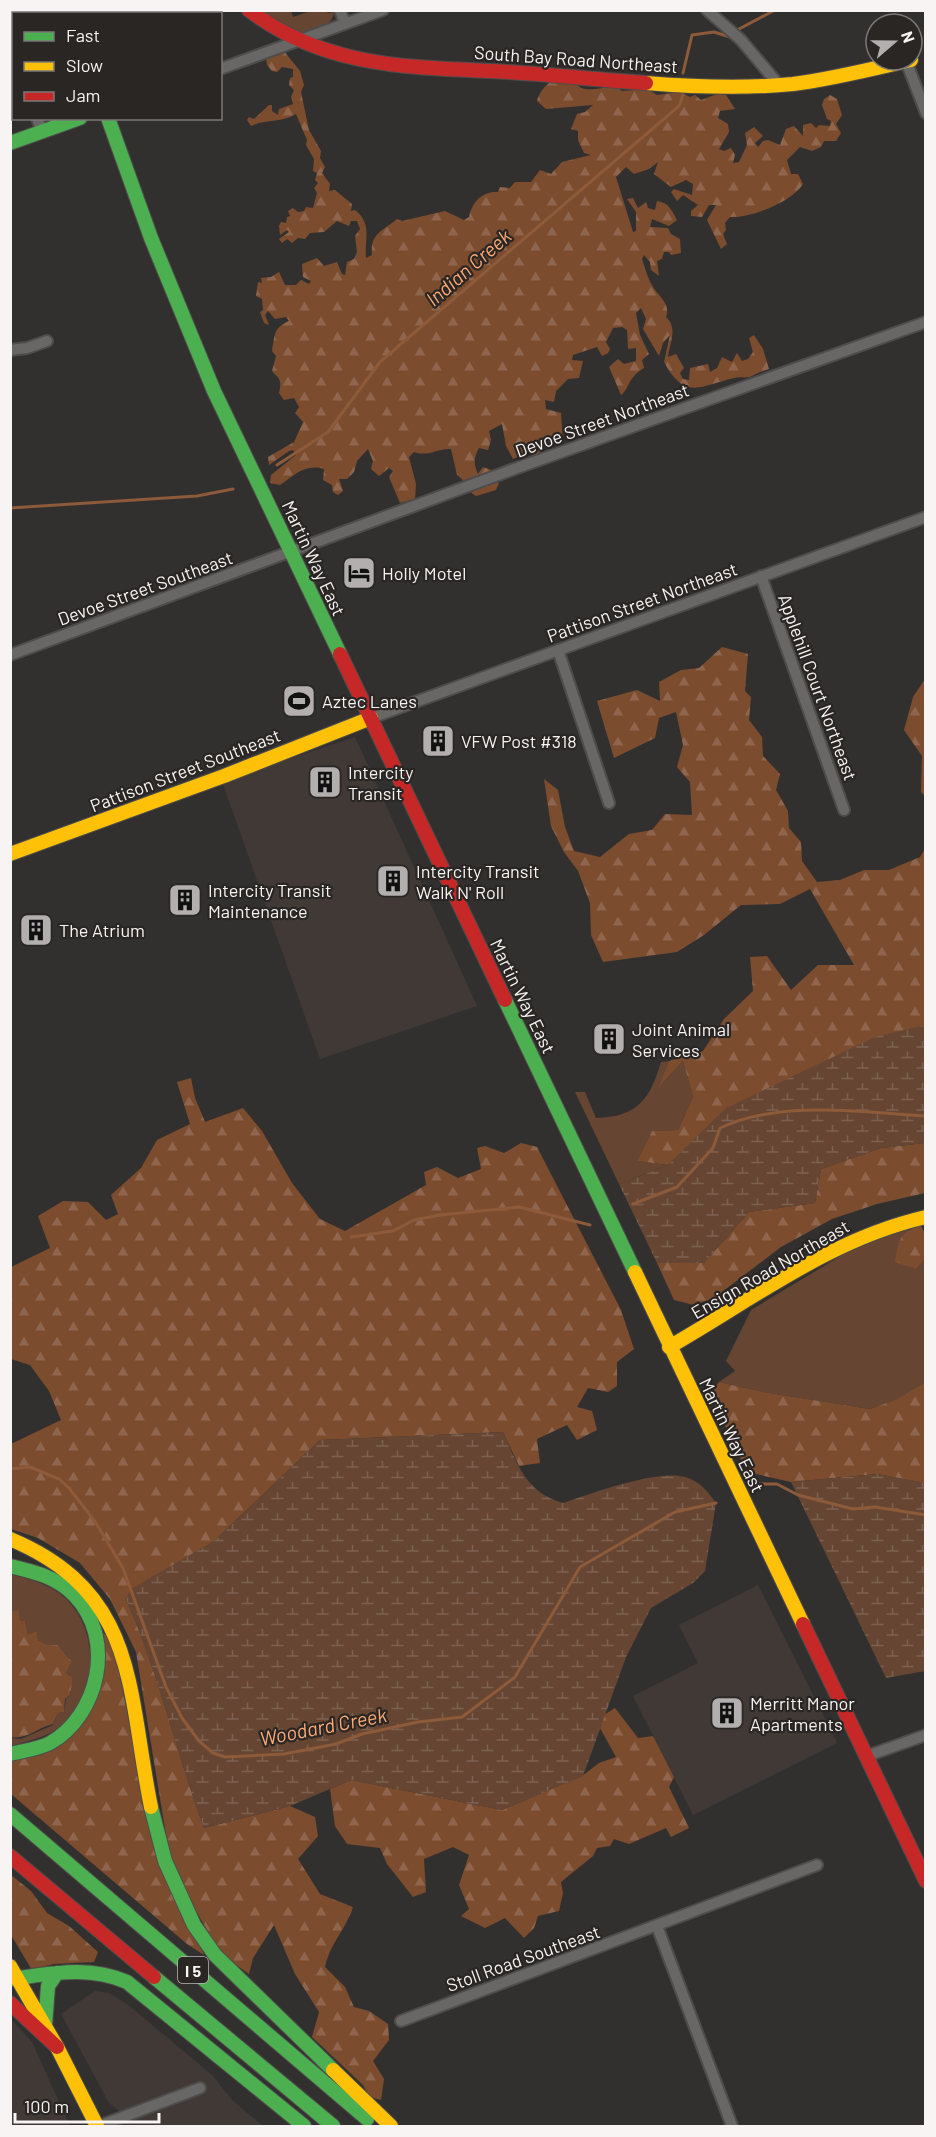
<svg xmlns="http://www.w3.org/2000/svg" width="936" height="2137" font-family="Barlow,sans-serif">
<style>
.built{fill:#413935}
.grass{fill:#664632}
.forest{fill:url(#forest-firs)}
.wetland{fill:url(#wetland-marsh)}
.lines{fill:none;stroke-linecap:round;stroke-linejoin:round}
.stream{stroke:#8d5a3a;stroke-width:3}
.street-casing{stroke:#4e4d4c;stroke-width:14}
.fast-casing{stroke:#4e4d4c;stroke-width:16}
.slow-casing{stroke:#4e4d4c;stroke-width:16}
.jam-casing{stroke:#4e4d4c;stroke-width:16}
.street{stroke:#696766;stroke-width:10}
.fast{stroke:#4caf50;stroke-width:14}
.slow{stroke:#ffc107;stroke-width:14}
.jam{stroke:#c62828;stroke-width:14}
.labels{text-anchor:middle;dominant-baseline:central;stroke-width:4.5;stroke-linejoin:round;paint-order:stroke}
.shield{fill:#292624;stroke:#b9b6b5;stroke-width:1.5}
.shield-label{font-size:16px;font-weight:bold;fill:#f7f4f3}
.street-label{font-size:18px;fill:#f7f4f3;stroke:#292624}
.poi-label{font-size:18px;fill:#f7f4f3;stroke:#292624;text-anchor:start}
.water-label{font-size:20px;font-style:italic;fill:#fca976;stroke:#292624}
</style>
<defs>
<pattern id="forest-firs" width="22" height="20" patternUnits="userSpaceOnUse" patternTransform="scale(1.5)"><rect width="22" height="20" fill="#7c4c2e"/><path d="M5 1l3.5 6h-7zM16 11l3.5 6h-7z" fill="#8f664d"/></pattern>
<pattern id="wetland-marsh" width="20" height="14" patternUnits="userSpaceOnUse" patternTransform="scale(1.5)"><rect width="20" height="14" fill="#664632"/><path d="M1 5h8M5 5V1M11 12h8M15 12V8" fill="none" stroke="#7d6150"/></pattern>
</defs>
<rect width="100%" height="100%" fill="#32302f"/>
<!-- built -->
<path class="built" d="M355,737L477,1006L320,1059L222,781Z
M758,1585L837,1743L693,1815L633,1696L698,1663L679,1625Z
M95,1991L109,1993L127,2004L212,2075L232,2100L263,2126H124L118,2110L109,2103L61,2014Z
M10,2018L32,2042L70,2126H11Z"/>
<!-- grass -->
<path class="grass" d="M261,11H291L293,17L311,11H326L328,13L334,12C333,26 314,31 302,33Z
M669,1061L661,1085L683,1061L693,1097L678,1130L652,1131L637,1161L668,1165L619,1184L575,1092H585L596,1118C638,1117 650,1099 661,1062Z
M908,1229L916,1269L925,1259V1382L897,1399L870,1409L763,1392L719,1382L735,1371L726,1361L751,1310L867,1240Z
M10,1574C34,1580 59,1587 74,1608C102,1645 94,1712 50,1733C39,1739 23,1742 11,1746V1738L21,1739L53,1725L58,1713L64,1712L66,1699L70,1695L73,1678L66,1673L72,1662L58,1645H48L38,1640L37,1631L28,1634L25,1620L20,1621L19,1610L11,1612Z"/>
<!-- forest -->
<path class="forest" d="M279,45L300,71L304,85L301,92L309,130L321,151L320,158L325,167L322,173L330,184L329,191L335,190L352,204L351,211L355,210C373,224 364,240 366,258L372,255C370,233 382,232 397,219L402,221L445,211L464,220L469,217C472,202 482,191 498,192L500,187L510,188L515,182H531L540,170L551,174L562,162L591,155L584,153L578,140V131L571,129L577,114L585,112L593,105L546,109L537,101C540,89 554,74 568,79C574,82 579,88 585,89C594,90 605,88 614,85L622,91L647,89L657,95L680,92L690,97L695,95L701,100L717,94L726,95L735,109L720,111L718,118L728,124L729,132L719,149L724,151L731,148L735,155L733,163L739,162L747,145L745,133L754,127L763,136L755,143L758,147L763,141L768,140L780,145L786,129L794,126L803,136V125L811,123L816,128L819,125L830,126L831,121L827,119L822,105L824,99L830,95L837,99L842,115L836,124L841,133L836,141H824L821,147L812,151L800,147L787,160L791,174H798L803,184C792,202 751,218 730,217L725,223L726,230L723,234L727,244L721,249L707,220L716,205H709L702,217L691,216V211L698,205L683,195L677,201L671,192L674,189L692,195L693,184L686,180L671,187L654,174L658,162L649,169L634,174L626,167L616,177L633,232L636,231V212L627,199L633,198L638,208L646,202L648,208L655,210L657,201C669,203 671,209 677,220L669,226L652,219L650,227L668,228L671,234L680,239L681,253L671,255L669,252H664L662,259L657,261L659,276L651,270L650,262L644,255L642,259C645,268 648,279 653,287C659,297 671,304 666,317C678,328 670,342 668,357L676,354L684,368L680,373L683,379L689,380L690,368L708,364L710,372L717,368L722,357L732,362L737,353L742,361L748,359L753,352L749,338L754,335L763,349L769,369C762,371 758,373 752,376C746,379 740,376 734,378C700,386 685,401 664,362L670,335L663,343L659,356L643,329L646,319L641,308L636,313L640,335L649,354L642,360L644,368C627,378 629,390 621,395L609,367L618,359L624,364L636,361V348L628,349L627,330L622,327L613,328L606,342L610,349L608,353L602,356L597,347L573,355L572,360L583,361L579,378L568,379L556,391L554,402L545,400L546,409L561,413L563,443H548L542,451L533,457L528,452L513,459L506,446L502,424L489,431L491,440L488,450L479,448C474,457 473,463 478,474L483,467L494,471V480L499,483L496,490L476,496C467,491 466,481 457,475L451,449C438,448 428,457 414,452L409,457L416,484L415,499L400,503L389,477L393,471L389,468L379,476L371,469L373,461L368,449L357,461L354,472L347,479H339L343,491L338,495L333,492L332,485L323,480L324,469C305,463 293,476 280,485L270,483L271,475L296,455L293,450L289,451L269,465L268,457L294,442L303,422L295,413L299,407L294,398L284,400L279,393C282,379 280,380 272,371L276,356L272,351C275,335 273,328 289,321L286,317L275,319L268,311L265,315L269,325L264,323L260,312L263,310L262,299L256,296L258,282L262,283L261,278L271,277L279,272L285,285H296L301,280L309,284L311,281L303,277L302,264L317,258L324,266L337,262L342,274L345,275L347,262L354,259L357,252L355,236L360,229L357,221H351L349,226L337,221L324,232L310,233L305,239L298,238L292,243L287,239L282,243L279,239L289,232L287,230L280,235L279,226L281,222L286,223L287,217L290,216L288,211L293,208L298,212L304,211L306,207L313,208L317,193L314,188L318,183L315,180L317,173L313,171L314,159L306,145L307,140L296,114C281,123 265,119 251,126L247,120L249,117L254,119L269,105H272V111L278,115L279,109L293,104L291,97L294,90L289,85L290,78L293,77V69L282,67L277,72L272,71L267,65L266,56Z
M722,647L748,654L745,691L751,697L749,720L762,737L763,756L780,774L776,790L788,811L789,828L801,842L802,861L817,882L840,880L864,870H889L920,857L925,849V1028L920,1026L727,1108L668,1165L637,1161L652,1131L678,1130L693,1097L683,1061L659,1087L669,1061L703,1051L724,1019L753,991L750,957L767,956L791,990L818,965H854L810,889L780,904L741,905L704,935L677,952L603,962L591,935L590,903L578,871L564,852L551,826L544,779L558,790L565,827L574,851L600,857L629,834L652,830L665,814L692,815L690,782L677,767L683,745L676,712L659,718L655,738L614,758L597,701L637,690L660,701L659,682L681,670L699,668Z
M925,679H926L925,796L921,792L922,756L904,730L913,697Z
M191,1078L195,1098L205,1122L243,1108L262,1131L292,1183L320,1219L345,1231L426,1185L424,1172L437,1167L458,1178L481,1169L477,1148L485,1146L504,1153L521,1143L537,1147L621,1310L634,1349L617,1362V1386L608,1392L588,1388L577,1407L592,1411L597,1430L577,1440L567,1425L537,1439L540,1463L519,1466L503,1432L320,1440L213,1542L132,1589L126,1599C159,1673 176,1752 204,1828L290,1806L315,1817L318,1836L298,1859L320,1894L353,1907C344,1933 331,1941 325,1967L345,1987L354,2007L369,2011L388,2024L389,2040L373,2061L384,2079L381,2100L370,2097L363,2085L312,2037L319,2012L295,1974L274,1925L253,1958L249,1974L221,1954L189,1899L169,1853L136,1652L110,1599L80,1563L38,1538L11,1529V1444L61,1420L49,1391L30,1365L11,1359V1267L50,1248L38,1216L63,1201L88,1202L106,1220L118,1214L111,1195L141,1168L157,1140L190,1124L177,1082Z
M925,1143V1193L877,1204L832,1219L781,1247L714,1298L694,1305L674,1300L657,1263H704L749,1212L815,1203L821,1169L881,1148Z
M921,1226L925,1233V1259L916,1269L895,1262C898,1242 900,1230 921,1226Z
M719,1382L763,1392L870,1409L897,1399L925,1382V1483L877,1474L791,1482L747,1472L710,1394Z
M19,1610L20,1621L25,1620L28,1634L37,1631L38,1640L48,1645H58L72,1662L66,1673L73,1678L70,1695L65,1699L64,1712L58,1713L53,1724C37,1728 27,1740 10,1737L11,1611Z
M102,1632L113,1641L149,1822L204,1955L187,1944L11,1794V1759L77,1730Z
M615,1708L638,1738L653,1736L674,1777L669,1787L689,1828L671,1837L666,1828L629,1844L614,1839L610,1846L597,1848L593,1856L561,1882L563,1893L559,1911L538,1916L534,1928L524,1938L505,1918L485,1928L461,1916L469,1909L459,1885L469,1855L453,1847L424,1859L426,1892L413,1897L387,1864L380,1848L347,1844L335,1826L330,1789L351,1780L502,1810L582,1776L599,1763L616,1757L600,1728L604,1715Z
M11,1875L31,1891L47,1913L69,1926L98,1952L94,1962L53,1964L32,1970L11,1935Z"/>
<!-- wetland -->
<path class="wetland" d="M921,1026L926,1028L925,1143L881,1148L821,1169L815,1203L749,1212L704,1263H657L619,1184L668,1165L726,1108L875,1037Z
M503,1432C518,1465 525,1492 563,1503C592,1493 658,1469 685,1477C700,1481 708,1492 716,1503L705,1571L693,1583L651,1608L626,1657L583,1776L502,1810L351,1780L290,1806L204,1828C176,1752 159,1673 126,1599L131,1589L213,1542L320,1440Z
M877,1474L926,1483L925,1671L886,1678L791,1482Z"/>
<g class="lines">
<!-- stream -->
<path class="stream" d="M739,29L775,10
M683,73L692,35L714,32L730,37
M277,465L328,432L380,362L679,106L683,95
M10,508L197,496L233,489
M633,1204L677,1187L713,1148L720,1128C779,1100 862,1112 926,1116
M351,1237L393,1231L414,1220L440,1215L519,1207L590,1225
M10,1469L30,1467L59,1479L69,1488L96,1523L123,1568L166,1687L182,1718L199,1741L213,1753L225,1757L284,1754L336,1744L362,1734L418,1722L462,1717L515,1677L580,1567L675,1512L716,1503
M759,1484H777L798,1495L853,1509L875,1507L926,1515"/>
<defs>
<path id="street" d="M340,10L345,24
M707,10L741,40L779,85
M10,50L14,58
M906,61L926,113
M220,69L383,10
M37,118L42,132
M10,350L27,348L47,341
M761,576L844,810
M558,650L609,803
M10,655L517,468L926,322
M371,718L926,517
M867,1756L926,1735
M657,1926L732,2126
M401,2021L817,1865
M99,2126L200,2088"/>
<path id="fast" d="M69,10L70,14
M108,118L151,238L214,391L340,654
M10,143L80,118
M505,1000L635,1272
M10,1566C35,1572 57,1577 75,1596C116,1639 99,1715 50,1743C39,1749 22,1751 10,1754
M151,1807L165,1861L194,1925L215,1955L333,2070
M10,1814L367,2119
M154,1977L333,2126
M10,1979C51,1974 87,1965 127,1982L304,2126
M45,2026L48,1986L57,1973"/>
<path id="slow" d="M646,83C695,87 744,89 793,84C833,79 872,69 911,60
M10,854L224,776L371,718
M635,1272L803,1624
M669,1347C753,1299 830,1239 926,1217
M10,1539C139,1593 127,1690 151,1807
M10,1966L57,2047L97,2126
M333,2070L391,2126"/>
<path id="jam" d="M249,10C328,70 415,67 509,72C555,75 600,80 646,83
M340,654L505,1000
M803,1624L926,1881
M10,1856L154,1977
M10,2003L57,2047"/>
</defs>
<!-- street casing -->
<use href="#street" class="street-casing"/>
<!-- fast casing -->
<use href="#fast" class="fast-casing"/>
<!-- slow casing -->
<use href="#slow" class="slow-casing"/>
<!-- jam casing -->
<use href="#jam" class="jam-casing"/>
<!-- street -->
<use href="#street" class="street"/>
<!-- fast -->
<use href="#fast" class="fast"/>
<!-- slow -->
<use href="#slow" class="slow"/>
<!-- jam -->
<use href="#jam" class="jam"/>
</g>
<!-- icons -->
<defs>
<symbol id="hotel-square" viewBox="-11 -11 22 22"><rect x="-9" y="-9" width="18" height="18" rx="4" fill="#b2afae" stroke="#292624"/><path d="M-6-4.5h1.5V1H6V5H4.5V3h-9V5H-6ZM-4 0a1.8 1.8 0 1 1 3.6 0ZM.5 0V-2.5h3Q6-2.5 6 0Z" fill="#111"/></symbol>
<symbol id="stadium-square" viewBox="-11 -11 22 22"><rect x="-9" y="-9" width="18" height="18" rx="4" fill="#b2afae" stroke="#292624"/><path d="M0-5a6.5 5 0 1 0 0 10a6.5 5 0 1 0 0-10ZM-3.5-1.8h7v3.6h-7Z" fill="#111"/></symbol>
<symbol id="building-square" viewBox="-11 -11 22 22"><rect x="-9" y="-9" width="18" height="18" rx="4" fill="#b2afae" stroke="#292624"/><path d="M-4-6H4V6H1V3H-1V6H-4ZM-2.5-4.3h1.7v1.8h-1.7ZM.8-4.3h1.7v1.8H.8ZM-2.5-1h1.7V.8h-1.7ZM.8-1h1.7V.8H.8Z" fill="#111"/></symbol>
</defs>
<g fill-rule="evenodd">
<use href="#hotel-square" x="340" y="554" width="38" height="38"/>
<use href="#stadium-square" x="280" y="682" width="38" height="38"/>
<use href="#building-square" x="419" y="722" width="38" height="38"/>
<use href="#building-square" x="306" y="763" width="38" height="38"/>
<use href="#building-square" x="374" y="862" width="38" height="38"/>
<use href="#building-square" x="166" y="881" width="38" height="38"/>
<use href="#building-square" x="17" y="911" width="38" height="38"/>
<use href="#building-square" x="590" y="1020" width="38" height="38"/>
<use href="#building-square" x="708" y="1694" width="38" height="38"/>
</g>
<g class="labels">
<!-- shield labels -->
<rect class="shield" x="178" y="1957" width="30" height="26" rx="4.5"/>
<g class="shield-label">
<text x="193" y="1970">I 5</text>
</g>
<!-- street labels -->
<g class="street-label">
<text transform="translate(576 59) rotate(4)">South Bay Road Northeast</text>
<text transform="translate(602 420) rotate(-20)">Devoe Street Northeast</text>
<text transform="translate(314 558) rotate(65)">Martin Way East</text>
<text transform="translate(145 588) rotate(-20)">Devoe Street Southeast</text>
<text transform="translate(642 602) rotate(-20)">Pattison Street Northeast</text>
<text transform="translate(818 687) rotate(70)">Applehill Court Northeast</text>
<text transform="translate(185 770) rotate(-21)">Pattison Street Southeast</text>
<text transform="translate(523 996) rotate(64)">Martin Way East</text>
<text transform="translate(770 1269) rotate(-30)">Ensign Road Northeast</text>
<text transform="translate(732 1435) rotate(64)">Martin Way East</text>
<text transform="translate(523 1958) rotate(-20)">Stoll Road Southeast</text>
</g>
<!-- poi labels -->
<g class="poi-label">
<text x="382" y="573">Holly Motel</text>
<text x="322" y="701">Aztec Lanes</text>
<text x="461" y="741">VFW Post #318</text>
<text x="348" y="772">Intercity<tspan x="348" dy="21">Transit</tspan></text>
<text x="416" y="871">Intercity Transit<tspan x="416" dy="21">Walk N' Roll</tspan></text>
<text x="208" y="890">Intercity Transit<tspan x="208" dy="21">Maintenance</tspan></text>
<text x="59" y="930">The Atrium</text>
<text x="632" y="1029">Joint Animal<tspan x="632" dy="21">Services</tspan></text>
<text x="750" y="1703">Merritt Manor<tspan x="750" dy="21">Apartments</tspan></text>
</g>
<!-- water labels -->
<g class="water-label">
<text transform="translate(468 267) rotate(-41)">Indian Creek</text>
<text transform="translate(323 1726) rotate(-11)">Woodard Creek</text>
</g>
</g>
<!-- border -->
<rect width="936" height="2137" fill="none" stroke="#f7f4f3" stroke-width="24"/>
<!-- legend -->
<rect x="12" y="12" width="210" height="108" fill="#292624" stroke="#7b7877" stroke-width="1.5"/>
<rect x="24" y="32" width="30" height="9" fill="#4caf50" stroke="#7b7877" stroke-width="1.5"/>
<text x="66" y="42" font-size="18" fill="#f7f4f3">Fast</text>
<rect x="24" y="62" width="30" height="9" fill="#ffc107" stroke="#7b7877" stroke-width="1.5"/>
<text x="66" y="72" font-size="18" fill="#f7f4f3">Slow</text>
<rect x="24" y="92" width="30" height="9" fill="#c62828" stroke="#7b7877" stroke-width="1.5"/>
<text x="66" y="102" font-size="18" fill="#f7f4f3">Jam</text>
<!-- north arrow -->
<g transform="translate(894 42) rotate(70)"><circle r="28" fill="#292624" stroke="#7b7877" stroke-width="1.5"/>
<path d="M0-4.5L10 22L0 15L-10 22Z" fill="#b2afae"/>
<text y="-9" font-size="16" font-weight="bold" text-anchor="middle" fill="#f7f4f3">N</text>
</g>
<!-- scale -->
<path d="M15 2113v9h144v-9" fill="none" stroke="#f7f4f3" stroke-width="3"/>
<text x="24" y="2113" font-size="18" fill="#f7f4f3" stroke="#292624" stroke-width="4.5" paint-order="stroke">100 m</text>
</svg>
